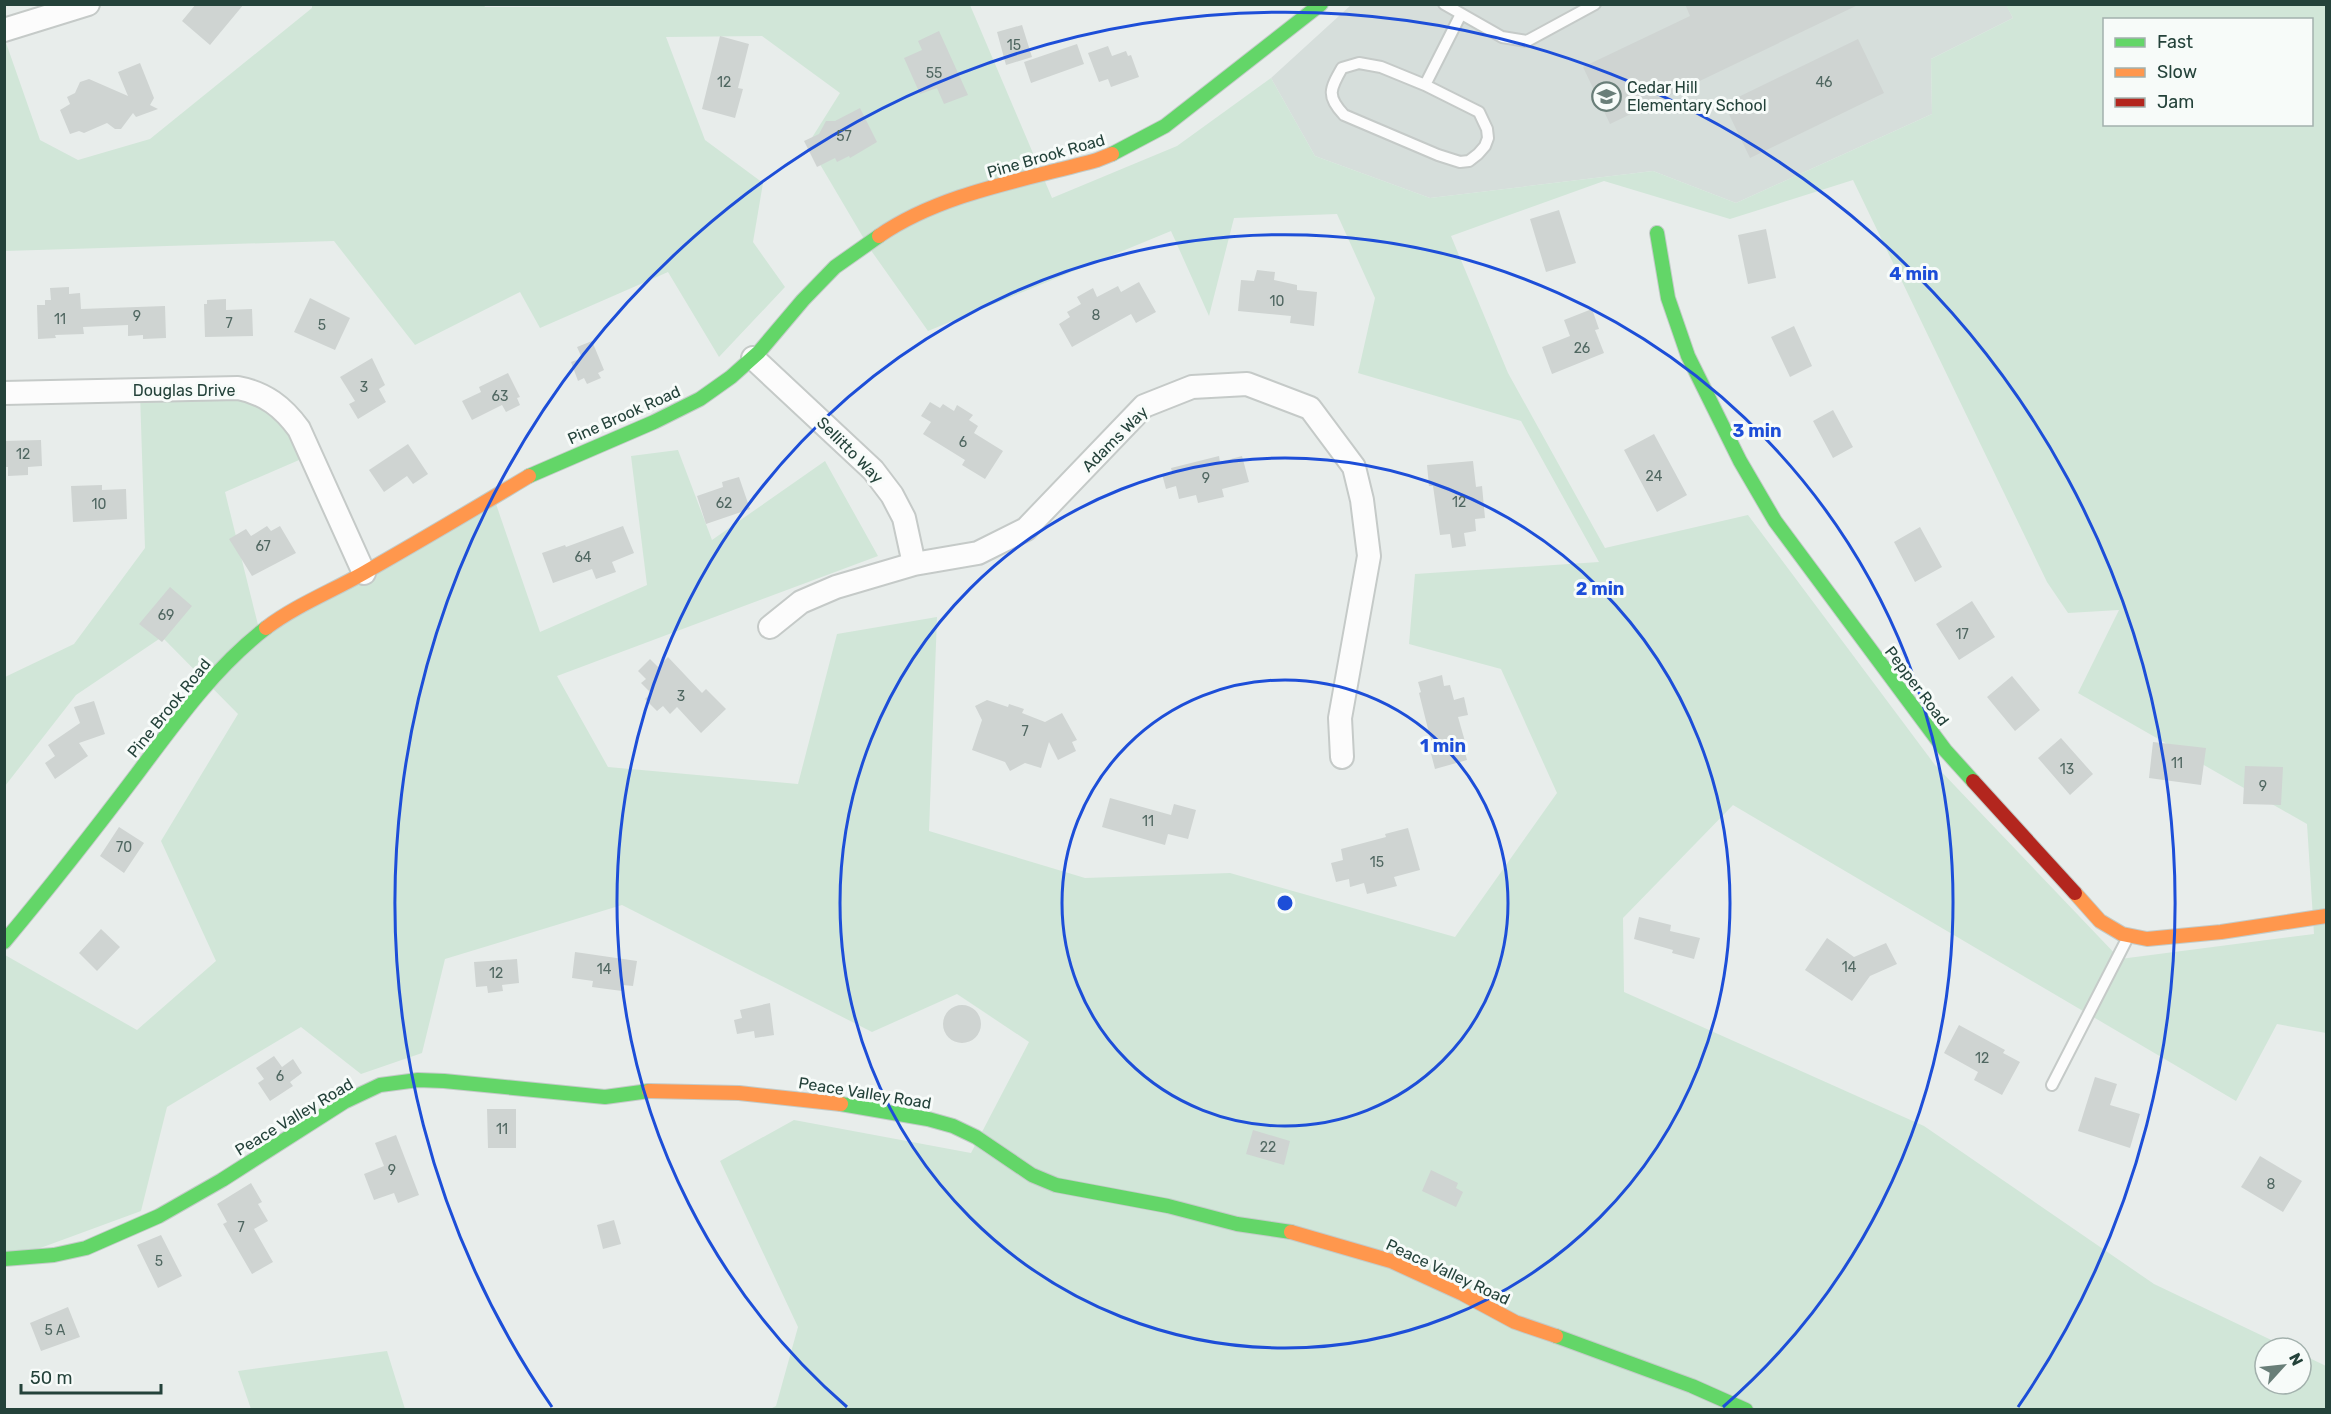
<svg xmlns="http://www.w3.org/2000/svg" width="2331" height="1414" font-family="Rubik,sans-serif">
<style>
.built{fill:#d6dedb}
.green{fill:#d1e6d8;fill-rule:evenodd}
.building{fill:#cfd4d2}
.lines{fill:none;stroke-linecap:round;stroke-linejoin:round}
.lane-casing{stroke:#c5cac8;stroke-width:14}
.street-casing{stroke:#c5cac8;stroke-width:26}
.fast-casing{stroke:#c3cbc8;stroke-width:16}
.slow-casing{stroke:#c3cbc8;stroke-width:16}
.jam-casing{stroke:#c3cbc8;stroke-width:16}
.lane{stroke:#fcfcfc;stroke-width:10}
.street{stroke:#fcfcfc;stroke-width:22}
.fast{stroke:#63d668;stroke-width:14}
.slow{stroke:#ff974d;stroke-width:14}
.jam{stroke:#b3261e;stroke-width:14}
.ring{fill:none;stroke:#1d4ed8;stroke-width:3}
.labels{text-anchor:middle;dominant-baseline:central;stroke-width:6;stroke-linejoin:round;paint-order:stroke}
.number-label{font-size:14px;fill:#506761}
.poi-label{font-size:16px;fill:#24423a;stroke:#f7fbf9;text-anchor:start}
.street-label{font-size:16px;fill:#24423a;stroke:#f7fbf9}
.centre{fill:#1d4ed8;stroke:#f7fbf9;stroke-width:3}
.ring-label{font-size:18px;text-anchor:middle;font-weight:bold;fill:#1d4ed8;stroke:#f7fbf9;stroke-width:6;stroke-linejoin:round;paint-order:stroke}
</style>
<rect width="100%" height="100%" fill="#e8edeb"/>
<!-- built -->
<path class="built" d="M2006,4L2013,18L1931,59L1932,114L1736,203L1653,171L1430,198L1315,156L1271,78L1351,5Z"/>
<!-- green -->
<path class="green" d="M483,4L485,7L970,5L1052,198L1177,146L1271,78L1315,156L1430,198L1653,171L1736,203L1932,114L1931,59L2013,18L2006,5H2326V1033L2277,1024L2236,1101L1733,805L1623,918L1624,992L1924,1126L2154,1284L2288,1348H2265V1384H2301V1354L2326,1366V1409H770L776,1406L798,1327L720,1161L794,1120L971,1153L1029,1042L957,994L872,1032L622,905L445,959L422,1053L361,1074L301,1027L167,1107L141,1211L5,1261V955L137,1030L216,961L161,841L238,714L162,637L76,695L5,786V677L74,644L145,548L140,393L275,404L313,454L225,492L260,633L496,504L540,632L647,585L631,456L678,450L712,540L825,461L878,556L557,676L608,767L798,784L837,634L937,617L929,831L1085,878L1230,873L1455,937L1557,793L1501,669L1409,644L1415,574L1599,562L1521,421L1358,373L1375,298L1337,214L1234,218L1209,316L1171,231L928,331L870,249L808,144L840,93L762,36L666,37L705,140L763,183L753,242L785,287L719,357L668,272L540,328L520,292L415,345L334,241L5,251L4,37L40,140L78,160L150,139L312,8V5ZM2104,20H2312V124H2104ZM1853,180L2047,582L2068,613L2119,610L2078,693L2307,824L2314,934L2120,959L1935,765L1748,515L1605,548L1508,373L1451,236L1604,181L1730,219Z
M387,1351L405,1409H251L238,1371Z"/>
<!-- building -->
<path class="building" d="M196,4H244L210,45L182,21Z
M1685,4H1860L1610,124L1583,67L1690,16Z
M1022,25L1032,57L1006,65L997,32Z
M939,31L968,95L944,104L937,88L920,94L904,58L922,50L918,41Z
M720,36L749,44L738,88L743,89L735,118L702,109Z
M1858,39L1884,93L1750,158L1724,104Z
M1077,44L1084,64L1031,83L1024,62Z
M1108,46L1112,56L1126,51L1128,56L1131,55L1139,77L1111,87L1108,79L1099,82L1088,53Z
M140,63L154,98L150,105L158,109L136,117L133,113L121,129H115L107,123L84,133L79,131L70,134L60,110L70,104L67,97L75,93L80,82L89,79L128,96L118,72Z
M860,108L877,142L850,158L849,156L837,162L835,158L817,167L804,141L819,134L826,121H835Z
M1559,210L1576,263L1546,272L1530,219Z
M1766,229L1776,278L1748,284L1738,235Z
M1257,270L1275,272L1274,280L1297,285V290L1317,292L1314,326L1290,323L1291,316L1238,311L1241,280L1254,281Z
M1139,282L1156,312L1136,323L1131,314L1072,347L1059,324L1070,317L1067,312L1081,304L1077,297L1093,288L1097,297L1118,286L1121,292Z
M69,287V294L80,293L81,309L165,306L166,338L143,339V335L128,336V325L83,327L84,334L55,335L56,338L38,339L37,305H45V300H51L50,288Z
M310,298L350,318L335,350L294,332Z
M226,299V310L252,309L253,336L205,337L204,304H207V300Z
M1592,309L1599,329L1595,330L1604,353L1552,374L1542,347L1570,336L1564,320Z
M1794,326L1812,366L1790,377L1771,337Z
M592,341L604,370L598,373L601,378L587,384L584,378L578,381L571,362L582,358L577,347Z
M372,358L385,385L379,389L386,402L358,419L349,404L355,401L340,377Z
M508,373L520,397L517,398L520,405L506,412L502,405L472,420L462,401L481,392L479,387Z
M930,402L940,408L943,404L954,411L957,405L973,415L969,420L978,426L974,433L1003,451L985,479L962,465L965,460L923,434L931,422L921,416Z
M1833,410L1853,447L1833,458L1813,421Z
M1654,434L1687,495L1657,512L1624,450Z
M41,440L42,466L28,467V475L8,476V467H4V441Z
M408,444L428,474L413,484L407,476L384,492L369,470Z
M1219,456L1220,462L1242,456L1249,482L1222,489L1224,497L1198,503L1196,495L1179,499L1176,486L1166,489L1162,474L1172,472L1171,468Z
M1473,461L1476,487L1482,486L1485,518L1475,519L1476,531L1464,533L1466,546L1452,548L1450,534L1440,535L1433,486H1429L1427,465Z
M739,477L750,509L706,524L697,496L723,487L722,482Z
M102,485V490L126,489L127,519L73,522L71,486Z
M267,526L271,531L280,526L296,553L252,576L229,539L246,529L251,536Z
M623,526L634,553L612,562L616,572L596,579L592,569L553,583L542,553L565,545L566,547Z
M1920,527L1942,567L1915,582L1894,542Z
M170,587L192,606L162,642L139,624Z
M1972,601L1995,637L1959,660L1936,624Z
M668,657L702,693L706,689L726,709L701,733L677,707L670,714L663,706L657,711L645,699L651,693L641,683L646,679L638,671L650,659L658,667Z
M1442,675L1444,686L1450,685L1454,700L1464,697L1468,715L1458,717L1466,745H1463L1467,760L1435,769L1429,746L1432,745L1419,693L1421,692L1418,682Z
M2012,676L2040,710L2015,731L1987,697Z
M987,700L1008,707L1009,704L1024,709L1022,713L1045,722L1062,713L1077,740L1072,742L1076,751L1058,760L1049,742L1041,768L1025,763L1010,771L1005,762L972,750L982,720L975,706Z
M94,701L105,734L79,743L88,756L55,779L45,763L55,756L48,745L80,723L74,707Z
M2061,738L2093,774L2070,795L2038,758Z
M2153,742L2206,748L2201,785L2149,778Z
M2245,766L2283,767L2281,805L2243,804Z
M1110,798L1171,815L1174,804L1196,810L1188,839L1168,834L1165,845L1102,827Z
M119,827L144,843L124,873L100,856Z
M1408,828L1420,870L1394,877L1397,886L1367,894L1364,883L1350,887L1349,879L1336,882L1331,863L1343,860L1341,849L1386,837L1385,834Z
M1639,917L1671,925L1670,931L1700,938L1694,959L1672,953L1673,950L1634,939Z
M101,929L120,947L97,971L79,953Z
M1827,938L1854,957L1886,943L1897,964L1870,976L1852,1001L1805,970Z
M575,952L637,961L633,986L623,985L622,991L592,987L593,981L572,978Z
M517,959L519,983L502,985L503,991L488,993L487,986L476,987L474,962Z
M770,1003L774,1035L755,1038L754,1031L737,1034L734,1020L742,1018L740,1010Z
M943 1024a19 19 0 1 1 38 0a19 19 0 1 1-38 0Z
M1959,1025L2005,1050L2003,1053L2020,1062L2002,1095L1974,1080L1978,1072L1944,1053Z
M274,1056L282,1067L293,1059L302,1073L290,1082L293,1086L270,1101L258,1083L264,1079L256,1068Z
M2095,1077L2117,1084L2110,1105L2140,1114L2130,1148L2078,1131Z
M487,1109H516V1148H488Z
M1253,1130L1290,1141L1284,1165L1246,1154Z
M396,1135L419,1195L398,1203L394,1193L374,1200L364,1174L384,1166L375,1143Z
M2260,1156L2302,1181L2283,1212L2241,1187Z
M1431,1170L1458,1183L1456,1188L1463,1192L1456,1207L1422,1191Z
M251,1183L262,1202L258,1204L268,1221L254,1229L273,1262L252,1274L223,1224L227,1222L217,1204Z
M614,1220L621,1244L603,1249L597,1225Z
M161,1235L182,1276L158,1288L137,1245Z
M68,1307L80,1337L41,1351L30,1323Z"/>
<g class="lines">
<defs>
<path id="lane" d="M1444,4L1502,37L1527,41L1595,4
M1359,63L1381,67L1425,85L1479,112L1487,129L1488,138L1485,146L1478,154L1469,161L1460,162L1438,155L1344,115C1326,96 1330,89 1342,68Z
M1425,85L1461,14
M2052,1085L2127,939"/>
<path id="street" d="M4,30L88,4
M753,358L873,470L892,495L904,518L914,564
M4,393L238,388C265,393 283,407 299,429L364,573
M770,627L801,602L836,587L914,564L978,553L1026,529L1144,406L1192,387L1247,384L1310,408L1354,467L1362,500L1369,556L1340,718L1342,757"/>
<path id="fast" d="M1112,154L1165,126L1321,4
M1657,233L1668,298L1688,356L1740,461L1775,521L1945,750L1973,781
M529,476L654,422L700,399L731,377L759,352L803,300L835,267L879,236
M4,942C50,887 94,831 137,774C176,722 214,668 266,628
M841,1104L928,1119L953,1126L976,1137L1032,1175L1056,1185L1168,1206L1237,1224L1291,1232
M4,1259L54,1255L86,1248L159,1216L222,1180L344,1102L380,1085L418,1080L444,1081L605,1097L649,1091
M1556,1336L1692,1386L1746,1410"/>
<path id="slow" d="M879,236C941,193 1025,180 1097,160L1112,154
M266,628C295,606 330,592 362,574C418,542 474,509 529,476
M2075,893L2100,921L2122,934L2147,939L2221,932L2326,916
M649,1091L739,1093L841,1104
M1291,1232L1391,1261L1463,1294L1515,1322L1556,1336"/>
<path id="jam" d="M1973,781L2075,893"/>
</defs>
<!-- lane casing -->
<use href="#lane" class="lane-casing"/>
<!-- street casing -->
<use href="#street" class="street-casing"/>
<!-- fast casing -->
<use href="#fast" class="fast-casing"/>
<!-- slow casing -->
<use href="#slow" class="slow-casing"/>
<!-- jam casing -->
<use href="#jam" class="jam-casing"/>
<!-- lane -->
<use href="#lane" class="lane"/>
<!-- street -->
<use href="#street" class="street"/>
<!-- fast -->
<use href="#fast" class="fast"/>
<!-- slow -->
<use href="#slow" class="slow"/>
<!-- jam -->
<use href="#jam" class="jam"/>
</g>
<!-- distance rings -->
<g class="ring">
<circle cx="1285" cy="903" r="223"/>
<circle cx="1285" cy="903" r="445"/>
<path d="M847 1407A668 668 0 1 1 1723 1407"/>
<path d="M552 1407A890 890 0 1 1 2018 1407"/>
</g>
<!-- icons -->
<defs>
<symbol id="school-ring" viewBox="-11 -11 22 22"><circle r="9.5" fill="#f7fbf9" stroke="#697e78" stroke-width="1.5"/><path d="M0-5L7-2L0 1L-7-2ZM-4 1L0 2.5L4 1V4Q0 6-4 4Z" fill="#697e78"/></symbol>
</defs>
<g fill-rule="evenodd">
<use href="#school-ring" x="1590" y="80" width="33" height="33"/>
</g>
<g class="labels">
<!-- number labels -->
<g class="number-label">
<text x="1014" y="45">15</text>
<text x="934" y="73">55</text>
<text x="724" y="82">12</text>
<text x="1824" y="82">46</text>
<text x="844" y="136">57</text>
<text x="1277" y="301">10</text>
<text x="1096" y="315">8</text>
<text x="137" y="316">9</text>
<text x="60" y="319">11</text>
<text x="229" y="323">7</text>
<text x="322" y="325">5</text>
<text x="1582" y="348">26</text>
<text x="364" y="387">3</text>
<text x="500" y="396">63</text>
<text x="963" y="442">6</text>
<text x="23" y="454">12</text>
<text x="1654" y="476">24</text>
<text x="1206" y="478">9</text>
<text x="1459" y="502">12</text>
<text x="724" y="503">62</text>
<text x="99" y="504">10</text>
<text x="263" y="546">67</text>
<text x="583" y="557">64</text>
<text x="166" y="615">69</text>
<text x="1962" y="634">17</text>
<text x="681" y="696">3</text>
<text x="1025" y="731">7</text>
<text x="2177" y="763">11</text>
<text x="2067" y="769">13</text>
<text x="2263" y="786">9</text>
<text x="1148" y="821">11</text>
<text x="124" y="847">70</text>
<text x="1377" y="862">15</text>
<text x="1849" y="967">14</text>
<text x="604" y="969">14</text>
<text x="496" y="973">12</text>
<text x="1982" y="1058">12</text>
<text x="280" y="1076">6</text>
<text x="502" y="1129">11</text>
<text x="1268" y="1147">22</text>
<text x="392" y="1170">9</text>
<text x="2271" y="1184">8</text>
<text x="241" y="1227">7</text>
<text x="159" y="1261">5</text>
<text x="55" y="1330">5 A</text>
</g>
<!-- poi labels -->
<g class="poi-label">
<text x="1627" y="87">Cedar Hill<tspan x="1627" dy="18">Elementary School</tspan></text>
</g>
<!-- street labels -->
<g class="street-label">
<text transform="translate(1046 156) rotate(-16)">Pine Brook Road</text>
<text x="184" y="390">Douglas Drive</text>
<text transform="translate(624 415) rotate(-24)">Pine Brook Road</text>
<text transform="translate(1115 439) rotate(-45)">Adams Way</text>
<text transform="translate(850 450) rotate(45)">Sellitto Way</text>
<text transform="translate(1917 686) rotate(53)">Pepper Road</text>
<text transform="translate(169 708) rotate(-51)">Pine Brook Road</text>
<text transform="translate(865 1093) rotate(9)">Peace Valley Road</text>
<text transform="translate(294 1117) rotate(-31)">Peace Valley Road</text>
<text transform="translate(1448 1272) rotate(25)">Peace Valley Road</text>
</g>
</g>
<circle cx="1285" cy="903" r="9" class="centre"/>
<g class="ring-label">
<text x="1914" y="280">4 min</text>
<text x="1757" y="437">3 min</text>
<text x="1600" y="595">2 min</text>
<text x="1443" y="752">1 min</text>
</g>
<!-- border -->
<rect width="2331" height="1414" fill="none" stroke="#24423a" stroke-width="12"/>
<!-- legend -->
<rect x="2103" y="18" width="210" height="108" fill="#f7fbf9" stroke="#a3b1ad" stroke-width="1.5"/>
<rect x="2115" y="38" width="30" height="9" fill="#63d668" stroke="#a3b1ad" stroke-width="1.5"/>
<text x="2157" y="48" font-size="18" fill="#24423a">Fast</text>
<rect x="2115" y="68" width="30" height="9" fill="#ff974d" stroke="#a3b1ad" stroke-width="1.5"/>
<text x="2157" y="78" font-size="18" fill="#24423a">Slow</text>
<rect x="2115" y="98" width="30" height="9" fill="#b3261e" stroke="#a3b1ad" stroke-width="1.5"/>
<text x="2157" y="108" font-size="18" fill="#24423a">Jam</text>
<!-- north arrow -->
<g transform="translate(2283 1366) rotate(63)"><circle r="28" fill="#f7fbf9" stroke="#a3b1ad" stroke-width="1.5"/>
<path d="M0-4.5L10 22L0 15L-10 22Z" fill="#697e78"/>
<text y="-9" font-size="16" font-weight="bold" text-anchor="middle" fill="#24423a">N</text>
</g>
<!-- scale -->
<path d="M21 1384v9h140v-9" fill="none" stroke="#24423a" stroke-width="3"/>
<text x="30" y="1384" font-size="18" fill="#24423a" stroke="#f7fbf9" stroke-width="4.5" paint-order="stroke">50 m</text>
</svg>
